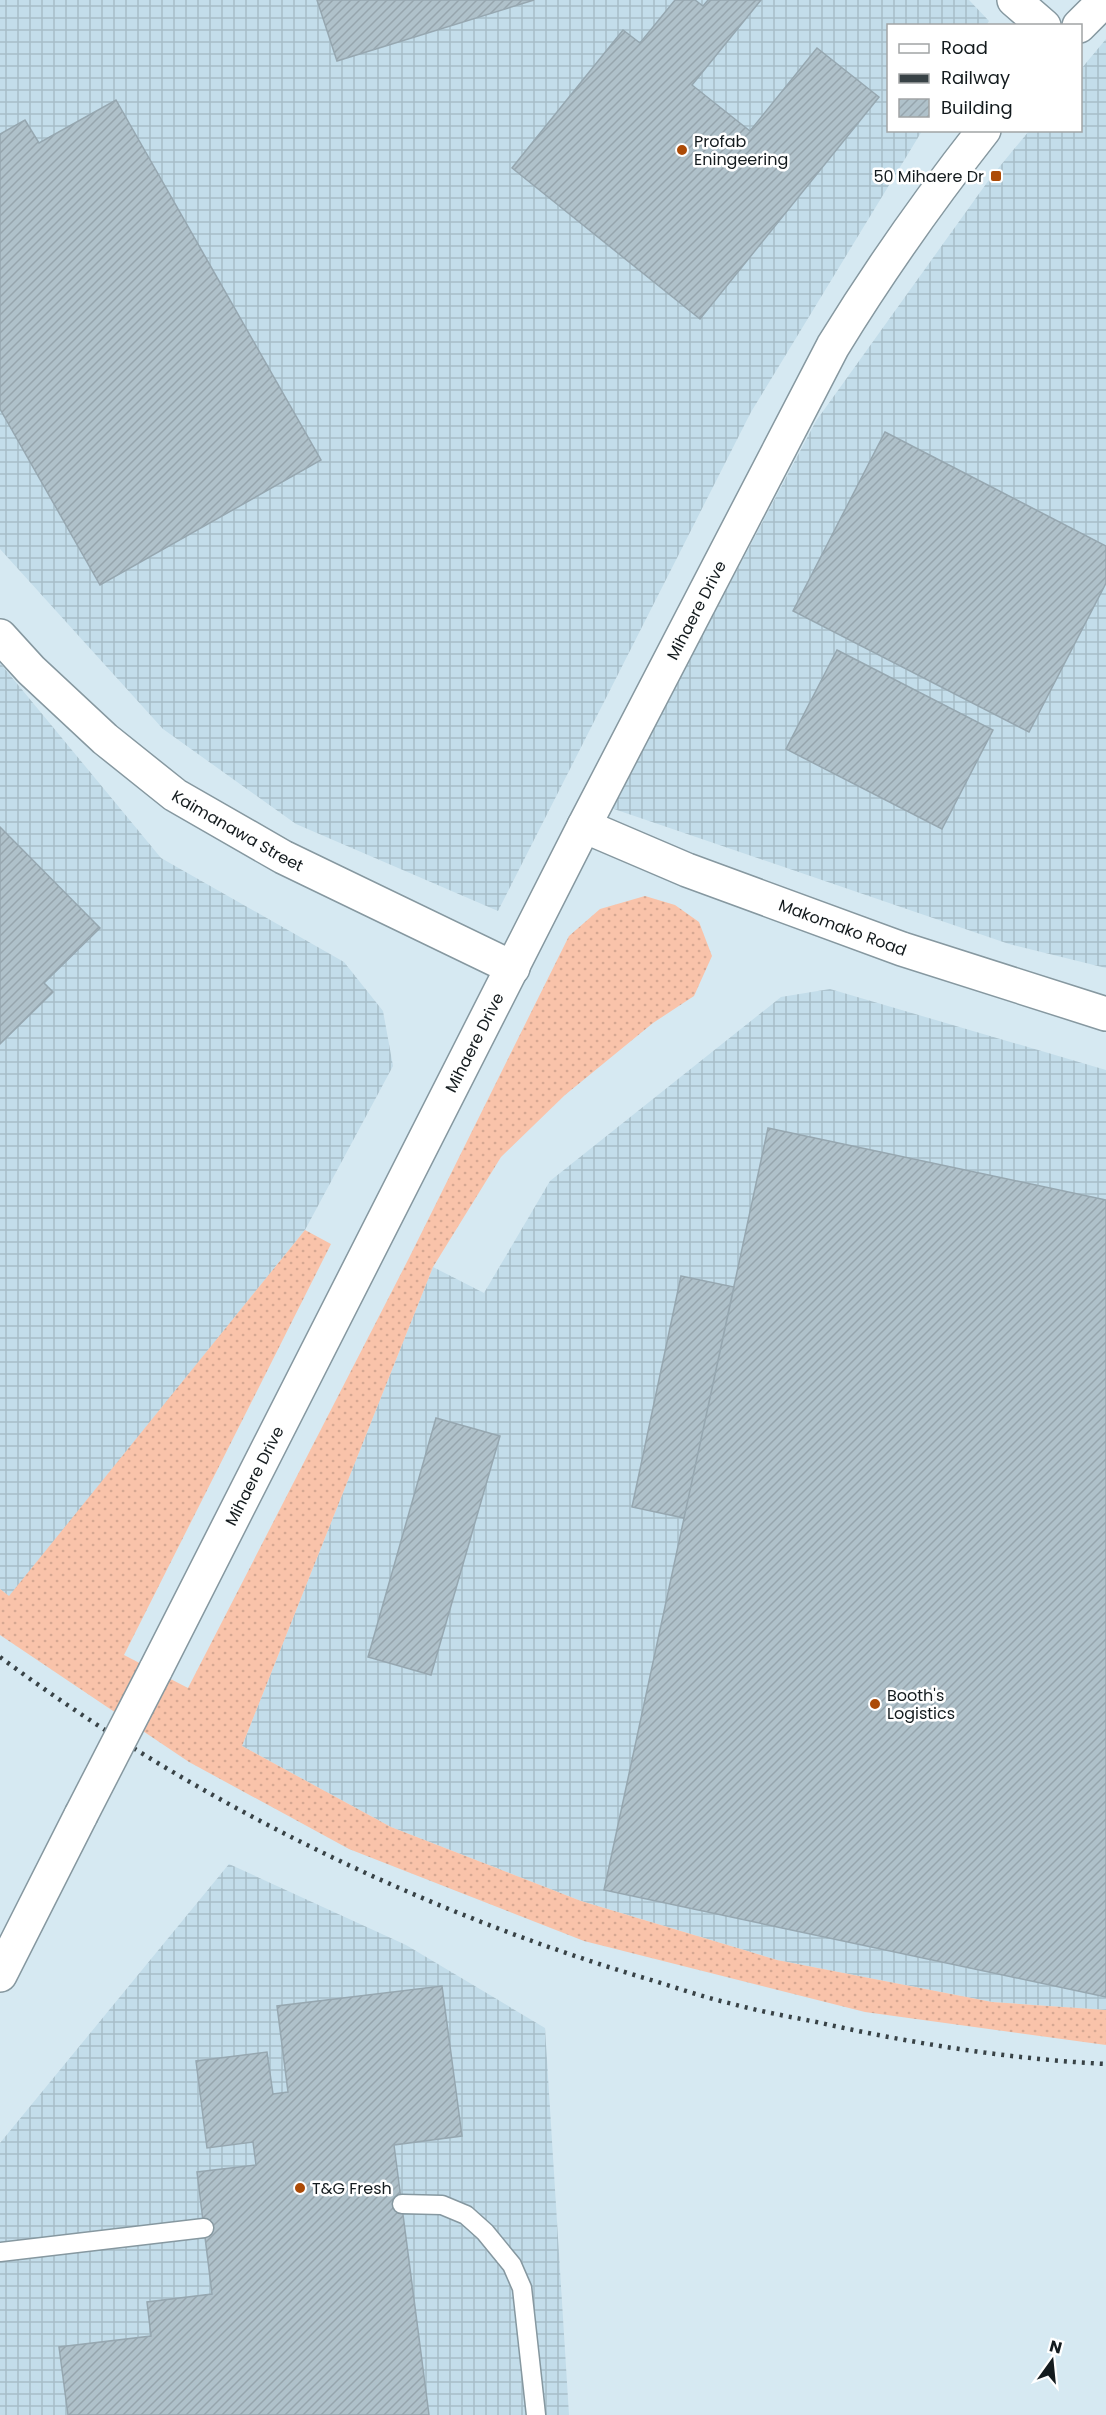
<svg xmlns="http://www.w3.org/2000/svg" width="1106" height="2415" font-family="Poppins,sans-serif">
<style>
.industrial{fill:url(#industrial-grid)}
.grass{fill:url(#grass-dots)}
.building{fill:url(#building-hatch);stroke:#96a7b0;stroke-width:1.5}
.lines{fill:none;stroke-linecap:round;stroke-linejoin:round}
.lane-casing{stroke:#8698a0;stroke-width:21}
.street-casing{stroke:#8698a0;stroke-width:36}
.secondary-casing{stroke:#8698a0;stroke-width:36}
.lane{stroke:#fff;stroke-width:18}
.street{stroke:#fff;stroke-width:33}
.secondary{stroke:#fff;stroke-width:33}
.rail{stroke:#384246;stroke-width:4.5;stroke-dasharray:3 6;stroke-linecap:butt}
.secondary-bridge-casing{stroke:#8698a0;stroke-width:36;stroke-linecap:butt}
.secondary-bridge{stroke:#fff;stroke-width:33}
.poi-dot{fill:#ac4b07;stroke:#fff;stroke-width:2}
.labels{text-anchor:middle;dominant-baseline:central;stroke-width:5;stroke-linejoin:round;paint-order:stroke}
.poi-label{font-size:16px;fill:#141b1e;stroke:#fff;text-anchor:start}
.street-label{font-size:16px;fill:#141b1e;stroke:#fff}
</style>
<defs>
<pattern id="industrial-grid" width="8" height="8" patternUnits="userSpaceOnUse" patternTransform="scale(1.5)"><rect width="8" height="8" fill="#c3ddea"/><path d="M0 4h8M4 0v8" fill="none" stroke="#a7bdc8"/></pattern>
<pattern id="grass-dots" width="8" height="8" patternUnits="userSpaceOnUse" patternTransform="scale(1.5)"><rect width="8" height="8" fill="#f9c3aa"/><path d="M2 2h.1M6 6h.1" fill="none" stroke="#d5a792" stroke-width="1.8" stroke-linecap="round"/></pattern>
<pattern id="building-hatch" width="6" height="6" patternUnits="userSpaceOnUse" patternTransform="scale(1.5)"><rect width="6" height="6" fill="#afc1ca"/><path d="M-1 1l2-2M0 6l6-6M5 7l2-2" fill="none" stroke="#96a5ad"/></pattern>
</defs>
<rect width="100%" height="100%" fill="#d6e9f2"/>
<!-- industrial -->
<path class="industrial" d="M0,0H969L989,21L986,26H888V130L922,131L751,412L498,911L296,824L163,729L0,549Z
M1106,39V968L1009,944L611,808L816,421L991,177L1029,131L1080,130L1081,69Z
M0,663L161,858L344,962L383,1011L393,1066L305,1230L9,1597L0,1589Z
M830,989L1106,1070V2010L992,2002L777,1960L581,1901L391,1827L242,1746L433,1267L484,1293L550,1181L781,997Z
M229,1864L406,1945L545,2028L569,2415H0V2143Z"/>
<!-- grass -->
<path class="grass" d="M645,896L675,905L699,922L712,956L694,996L653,1023L565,1095L501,1157L433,1267L242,1746L391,1827L581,1901L777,1960L992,2002L1106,2010V2045L865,2012L584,1941L349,1849L189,1762L0,1635V1589L9,1596L305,1230L331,1244L124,1655L188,1688L409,1258L569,936L600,909Z"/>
<!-- building -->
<path class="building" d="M317,0H534L337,61Z
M675,0H695L703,6L708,0H761L692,85L750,131L817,48L879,97L700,319L512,168L623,30L640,43Z
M116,100L321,460L100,585L0,409V134L25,120L39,143Z
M885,432L1106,546V583L1029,732L793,611Z
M837,650L993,730L942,829L786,749Z
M0,827L100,928L44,983L53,992L0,1044Z
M768,1128L1106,1200V1997L604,1890Z
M681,1276L734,1287L684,1518L632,1507Z
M436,1418L500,1436L431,1675L368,1657Z
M442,1986L462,2136L394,2145L429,2415H68L59,2347L151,2336L147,2302L212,2294L197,2172L256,2165L253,2142L207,2148L196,2061L267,2052L273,2094L288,2092L277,2006Z"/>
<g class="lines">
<defs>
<path id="lane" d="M402,2204L442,2205L466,2215L485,2232L512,2265L522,2288L536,2415
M0,2252L204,2228"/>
<g id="street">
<path d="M1014,0L1044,26"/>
<path id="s1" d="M584,826L687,870L902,949L1106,1014"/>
</g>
<g id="secondary">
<path d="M1079,26L1105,0"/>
<path id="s2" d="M0,636L31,670L105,739L175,795L283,857L513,968"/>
<path id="s3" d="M155,1671L584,826L833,346C879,271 929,200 984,130"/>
<path d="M0,1975L81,1815"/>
</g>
</defs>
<!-- lane casing -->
<use href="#lane" class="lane-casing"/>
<!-- street casing -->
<use href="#street" class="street-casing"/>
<!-- secondary casing -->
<use href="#secondary" class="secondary-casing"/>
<!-- lane -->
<use href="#lane" class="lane"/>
<!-- street -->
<use href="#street" class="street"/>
<!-- secondary -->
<use href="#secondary" class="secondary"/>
<!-- rail -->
<path class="rail" d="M0,1657C192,1800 412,1908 641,1977C672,1986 702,1997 733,2004C762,2012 792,2017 821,2023C915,2044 1010,2059 1106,2064"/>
<defs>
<path id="secondary-bridge" d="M81,1815L155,1671"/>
</defs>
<!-- secondary-bridge casing -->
<use href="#secondary-bridge" class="secondary-bridge-casing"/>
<!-- secondary-bridge -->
<use href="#secondary-bridge" class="secondary-bridge"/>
</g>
<!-- markers -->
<g class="poi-dot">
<circle cx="682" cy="150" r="6"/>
<rect x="990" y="170" width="12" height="12" rx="3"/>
<circle cx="875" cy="1704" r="6"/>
<circle cx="300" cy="2188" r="6"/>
</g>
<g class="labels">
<!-- poi labels -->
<g class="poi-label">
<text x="694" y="141">Profab<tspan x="694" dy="18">Eningeering</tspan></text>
<text x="984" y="176" text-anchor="end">50 Mihaere Dr</text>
<text x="887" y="1695">Booth's<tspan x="887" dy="18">Logistics</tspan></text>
<text x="312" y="2188">T&amp;G Fresh</text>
</g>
<!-- street labels -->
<g class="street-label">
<text stroke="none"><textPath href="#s3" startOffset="1191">Mihaere Drive</textPath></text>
<text stroke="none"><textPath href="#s2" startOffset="309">Kaimanawa Street</textPath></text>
<text stroke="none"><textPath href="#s1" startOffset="278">Makomako Road</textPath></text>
<text stroke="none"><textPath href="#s3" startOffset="705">Mihaere Drive</textPath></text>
<text stroke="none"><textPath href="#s3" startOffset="219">Mihaere Drive</textPath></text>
</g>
</g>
<!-- legend -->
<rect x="887" y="24" width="195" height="108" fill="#ffffff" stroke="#a1a4a5" stroke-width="1.5"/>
<rect x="899" y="44" width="30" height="9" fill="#ffffff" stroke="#a1a4a5" stroke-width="1.5"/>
<text x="941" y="54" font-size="18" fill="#141b1e">Road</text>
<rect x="899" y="74" width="30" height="9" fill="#384246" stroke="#a1a4a5" stroke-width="1.5"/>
<text x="941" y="84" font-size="18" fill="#141b1e">Railway</text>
<rect x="899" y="99" width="30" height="18" fill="url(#building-hatch)" stroke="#a1a4a5" stroke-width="1.5"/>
<text x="941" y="114" font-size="18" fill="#141b1e">Building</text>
<!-- north arrow -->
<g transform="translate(1052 2361) rotate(15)" stroke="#ffffff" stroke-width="4.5" paint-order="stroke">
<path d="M0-4.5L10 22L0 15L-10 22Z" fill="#141b1e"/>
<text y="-9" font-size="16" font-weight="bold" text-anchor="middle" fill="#141b1e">N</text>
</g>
</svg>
